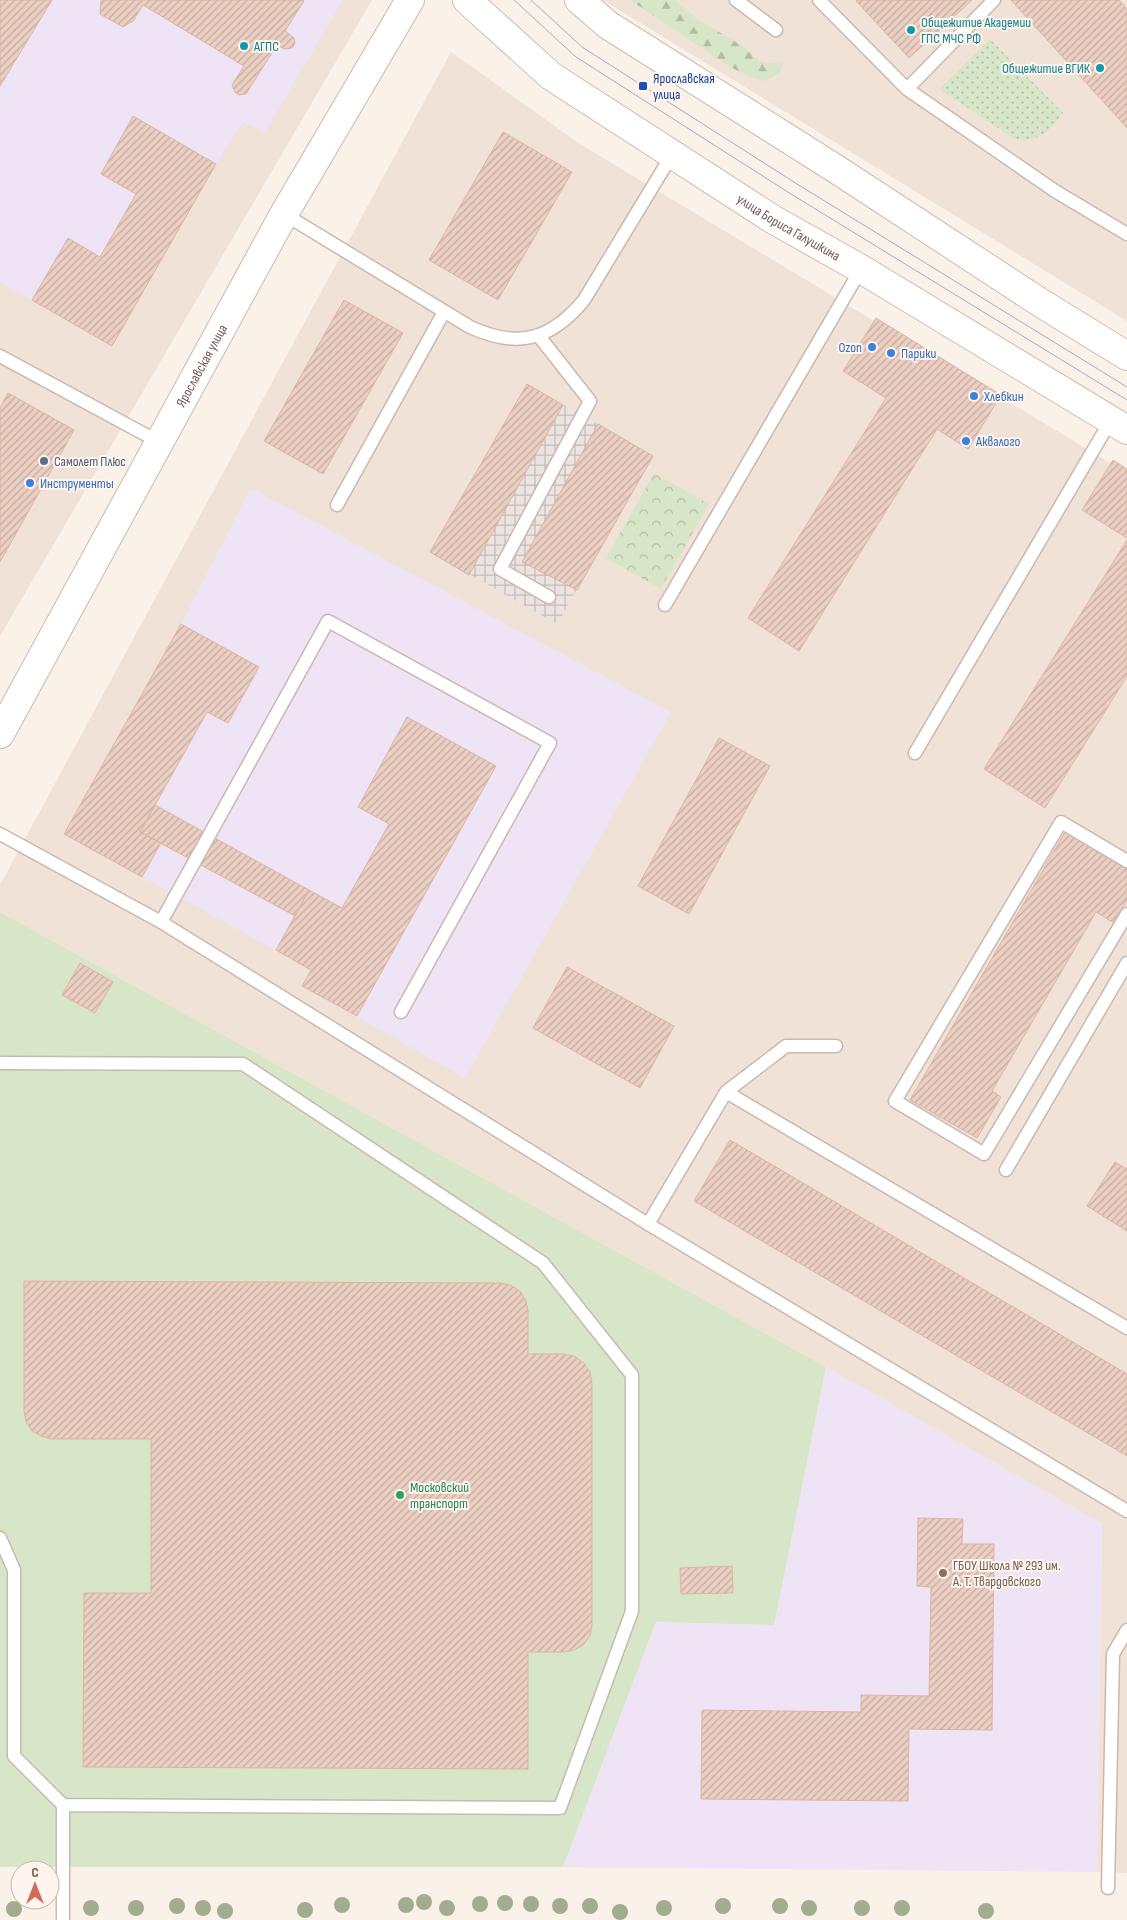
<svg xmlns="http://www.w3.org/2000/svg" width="1127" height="1920" font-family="'Sofia Sans Condensed',sans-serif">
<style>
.residential{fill:#f0e2d7}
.industrial{fill:url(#industrial-grid)}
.education{fill:#eee4f6}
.grass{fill:url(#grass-dots)}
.forest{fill:url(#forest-firs)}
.park{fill:url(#park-crowns)}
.pitch{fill:#d7e6c8}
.building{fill:url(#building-hatch);stroke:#ddb4a5}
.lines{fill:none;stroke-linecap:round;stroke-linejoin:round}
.service-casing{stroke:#cbb8af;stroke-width:15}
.tertiary-casing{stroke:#cbb8af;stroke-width:30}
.secondary-casing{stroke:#cfbab0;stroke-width:30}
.service{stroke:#fff;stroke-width:12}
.tertiary{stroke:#fff;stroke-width:28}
.secondary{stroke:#fff;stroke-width:28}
.tram{stroke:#b3a7c2;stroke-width:1}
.tree{fill:#a2ad90}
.culture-dot{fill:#0f9aa8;stroke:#fdf5ee;stroke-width:2}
.transit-dot{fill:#1a4fb4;stroke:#fdf5ee;stroke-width:2}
.shop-dot{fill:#3f7fe0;stroke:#fdf5ee;stroke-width:2}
.service-dot{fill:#5c6f8a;stroke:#fdf5ee;stroke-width:2}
.leisure-dot{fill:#2e9e5b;stroke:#fdf5ee;stroke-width:2}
.education-dot{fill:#8d6e63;stroke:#fdf5ee;stroke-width:2}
.labels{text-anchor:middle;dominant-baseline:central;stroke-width:4;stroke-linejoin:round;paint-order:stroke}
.culture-label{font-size:14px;fill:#0d838f;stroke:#fdf5ee;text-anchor:start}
.transit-label{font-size:14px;fill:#164399;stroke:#fdf5ee;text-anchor:start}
.street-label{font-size:14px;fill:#71574f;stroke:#fdf5ee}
.shop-label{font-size:14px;fill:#366cbe;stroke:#fdf5ee;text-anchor:start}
.service-label{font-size:14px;fill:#4e5e75;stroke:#fdf5ee;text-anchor:start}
.leisure-label{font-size:14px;fill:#27864d;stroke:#fdf5ee;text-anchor:start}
.education-label{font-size:14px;fill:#785e54;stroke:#fdf5ee;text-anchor:start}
</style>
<defs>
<pattern id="industrial-grid" width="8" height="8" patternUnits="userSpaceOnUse" patternTransform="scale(1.25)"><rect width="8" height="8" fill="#ebe4e1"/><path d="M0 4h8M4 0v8" fill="none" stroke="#c3bcb9"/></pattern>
<pattern id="grass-dots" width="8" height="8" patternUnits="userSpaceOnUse" patternTransform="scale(1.25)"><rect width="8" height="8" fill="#d7e6c8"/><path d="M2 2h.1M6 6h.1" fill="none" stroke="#b3bda5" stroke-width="1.8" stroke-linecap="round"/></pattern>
<pattern id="forest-firs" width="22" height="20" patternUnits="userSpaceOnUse" patternTransform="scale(1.25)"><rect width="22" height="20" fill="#d7e6c8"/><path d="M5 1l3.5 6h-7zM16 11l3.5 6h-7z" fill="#b3bda5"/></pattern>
<pattern id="park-crowns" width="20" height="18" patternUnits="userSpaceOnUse" patternTransform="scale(1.25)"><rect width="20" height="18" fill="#d7e6c8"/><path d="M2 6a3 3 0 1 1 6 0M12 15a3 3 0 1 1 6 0" fill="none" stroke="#b3bda5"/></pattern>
<pattern id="building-hatch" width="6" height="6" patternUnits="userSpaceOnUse" patternTransform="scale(1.25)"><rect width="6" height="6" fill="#eccfc3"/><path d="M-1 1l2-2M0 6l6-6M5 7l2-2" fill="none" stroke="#c4aba1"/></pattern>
</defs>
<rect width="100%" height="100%" fill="#faf1e8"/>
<!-- residential -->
<path class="residential" d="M0,0H372L0,636Z
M603,0H1127V321Z
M451,52L580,144L1127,473V1873L1097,1872L1102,1524L826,1367L0,912V885Z"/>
<!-- industrial -->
<path class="industrial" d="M527,384L653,456L557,624L430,552Z"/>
<!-- education -->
<path class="education" d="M0,0H343L264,133L243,122L216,164L133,117L101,174L136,194L100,257L68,238L32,300L0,282Z
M251,488L671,712L465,1078L302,986L310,969L64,834L181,624Z
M826,1367L1102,1524L1097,1872L563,1867L656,1622L774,1625Z"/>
<!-- grass -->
<path class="grass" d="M990,39L1064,114C1046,131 1042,142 1015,139L939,89Z"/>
<!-- forest -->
<path class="forest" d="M630,0H675L697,19L741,45L759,61L767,63L784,62L780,72L766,81L751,77L730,67Z"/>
<!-- park -->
<path class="park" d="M654,473L709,504L661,589L606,558Z"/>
<!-- pitch -->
<path class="pitch" d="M0,912L826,1367L774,1625L656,1622L563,1867H0Z"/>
<!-- building -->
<path class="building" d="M0,0H52L0,86Z
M101,0H302L304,1L285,31L294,38L295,43L292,48L284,49L277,45L246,94L239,95L235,92L232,85L244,66L143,5L133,21L123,27L100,14Z
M857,0H972L909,58L856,1Z
M1011,0H1119L1127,9V128Z
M133,116L216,164L112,346L32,300L68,238L100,257L136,194L101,174Z
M503,132L572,172L498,300L429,260Z
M344,300L403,333L323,474L264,441Z
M876,318L1001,395L968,449L937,429L799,651L748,618L886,398L843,371Z
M527,384L563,405L469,575L430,552Z
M8,393L74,430L0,562V408Z
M598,424L653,456L577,590L522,562Z
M1113,460L1127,469V538L1082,510Z
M1127,540V676L1045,808L984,769Z
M181,624L259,667L228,723L207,712L140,832L161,843L142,877L64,834Z
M407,717L496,766L357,1016L302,986L311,970L276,950L309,890L342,908L389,824L358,807Z
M719,738L770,766L689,914L638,886Z
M155,805L309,890L295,916L140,832Z
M1065,832L1127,867V900L1114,923L1096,912L992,1091L1001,1097L977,1138L910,1100Z
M80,963L113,982L95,1013L62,995Z
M567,967L674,1026L640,1088L533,1028Z
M730,1140L1127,1374V1456L694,1201Z
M1115,1162L1126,1169L1127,1167V1231L1087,1206Z
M24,1281L500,1283L510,1285L520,1291L526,1301L528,1311V1354H563L574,1356L584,1363L590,1372L592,1384V1625L590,1636L583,1645L574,1650L564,1652H528V1769L83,1767L84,1593H151V1439H51L41,1436L32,1431L26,1422L24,1411Z
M918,1518L963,1519L962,1544H994L992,1730L909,1729L908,1801L701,1799L702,1710L861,1712V1695L929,1696L931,1587L917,1586Z
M732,1566L733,1593L681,1594L680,1568Z"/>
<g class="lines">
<defs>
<path id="service" d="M736,0L776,30
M819,0L907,89L1055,191L1127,234
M907,89L994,0
M284,214L470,327C518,349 551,340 584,300L673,153
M538,335L590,401L500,569L549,597
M0,356L159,442
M337,505L444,312
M665,605L861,269
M915,753L1111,420
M0,834L161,922L648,1224L1127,1511
M1127,861L1061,822L895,1101L984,1154L1127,914
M161,922L328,621L550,743L401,1012
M0,1063L243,1064L543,1263L632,1375V1611L560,1808L63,1805
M726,1092L786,1046H836
M1006,1170L1127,963
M648,1224L726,1092L1127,1328
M0,1538L14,1570V1756L63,1805V1920
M1108,1888L1113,1654L1127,1630"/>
<g id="tertiary">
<path id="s1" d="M0,734L284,214L410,0"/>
</g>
<g id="secondary">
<path id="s2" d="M467,0L551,76L774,220L861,269L1127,430"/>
<path d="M579,0L608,25L836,169L1041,303L1127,356"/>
</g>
</defs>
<!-- service casing -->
<use href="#service" class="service-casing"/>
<!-- tertiary casing -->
<use href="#tertiary" class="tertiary-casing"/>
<!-- secondary casing -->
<use href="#secondary" class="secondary-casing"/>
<!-- service -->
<use href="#service" class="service"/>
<!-- tertiary -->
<use href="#tertiary" class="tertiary"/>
<!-- secondary -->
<use href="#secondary" class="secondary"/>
<!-- tram -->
<path class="tram" d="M514,0L576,57L791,194L1127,400
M531,0L582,47L797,184L1127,387"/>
</g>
<!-- trees -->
<g class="tree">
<circle cx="424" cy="1902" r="8"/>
<circle cx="505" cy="1903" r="8"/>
<circle cx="480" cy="1904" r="8"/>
<circle cx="531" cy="1904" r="8"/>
<circle cx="342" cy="1905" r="8"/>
<circle cx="406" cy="1905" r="8"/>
<circle cx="177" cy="1906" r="8"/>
<circle cx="560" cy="1906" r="8"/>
<circle cx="590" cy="1906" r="8"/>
<circle cx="723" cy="1906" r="8"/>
<circle cx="780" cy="1906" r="8"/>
<circle cx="91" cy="1908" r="8"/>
<circle cx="136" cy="1908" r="8"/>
<circle cx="203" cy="1908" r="8"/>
<circle cx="447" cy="1908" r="8"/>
<circle cx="664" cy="1908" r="8"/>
<circle cx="809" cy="1908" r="8"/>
<circle cx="862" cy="1908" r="8"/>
<circle cx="902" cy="1908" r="8"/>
<circle cx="14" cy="1909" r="8"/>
<circle cx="305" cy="1910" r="8"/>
<circle cx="225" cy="1911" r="8"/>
<circle cx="986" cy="1911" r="8"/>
<circle cx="620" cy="1912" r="8"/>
</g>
<!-- markers -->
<g class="culture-dot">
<circle cx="911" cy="30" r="5"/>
<circle cx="244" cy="46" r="5"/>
<circle cx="1100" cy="68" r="5"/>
</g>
<rect class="transit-dot" x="638" y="81" width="10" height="10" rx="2.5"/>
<g class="shop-dot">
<circle cx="872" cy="347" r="5"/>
<circle cx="891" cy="353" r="5"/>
<circle cx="974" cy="396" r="5"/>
<circle cx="966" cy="441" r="5"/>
<circle cx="30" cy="483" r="5"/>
</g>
<circle class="service-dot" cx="44" cy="461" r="5"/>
<circle class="leisure-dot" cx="400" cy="1495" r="5"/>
<circle class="education-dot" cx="943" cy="1573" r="5"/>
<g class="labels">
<!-- culture labels -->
<g class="culture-label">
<text x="921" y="22">Общежитие Академии<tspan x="921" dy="16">ГПС МЧС РФ</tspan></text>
<text x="254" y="46">АГПС</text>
<text x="1090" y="68" text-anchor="end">Общежитие ВГИК</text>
</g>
<!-- transit labels -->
<g class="transit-label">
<text x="653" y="78">Ярославская<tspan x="653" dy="16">улица</tspan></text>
</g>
<!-- street labels -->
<g class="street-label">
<text stroke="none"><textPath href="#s2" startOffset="395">улица Бориса Галушкина</textPath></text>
<text stroke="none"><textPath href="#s1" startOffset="420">Ярославская улица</textPath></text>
</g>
<!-- shop labels -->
<g class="shop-label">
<text x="862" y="347" text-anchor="end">Ozon</text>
<text x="901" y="353">Парики</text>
<text x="984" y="396">Хлебкин</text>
<text x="976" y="441">Аквалого</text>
<text x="40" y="483">Инструменты</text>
</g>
<!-- service labels -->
<g class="service-label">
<text x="54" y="461">Самолет Плюс</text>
</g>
<!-- leisure labels -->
<g class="leisure-label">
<text x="410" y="1487">Московский<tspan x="410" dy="16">транспорт</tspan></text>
</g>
<!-- education labels -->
<g class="education-label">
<text x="953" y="1565">ГБОУ Школа № 293 им.<tspan x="953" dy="16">А. Т. Твардовского</tspan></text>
</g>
</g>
<!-- north arrow -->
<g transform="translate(35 1885)"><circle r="24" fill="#fdf5ee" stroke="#c5b6ae"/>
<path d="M0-4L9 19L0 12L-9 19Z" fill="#d56a5c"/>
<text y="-8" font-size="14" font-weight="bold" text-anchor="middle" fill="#71574f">С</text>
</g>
</svg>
